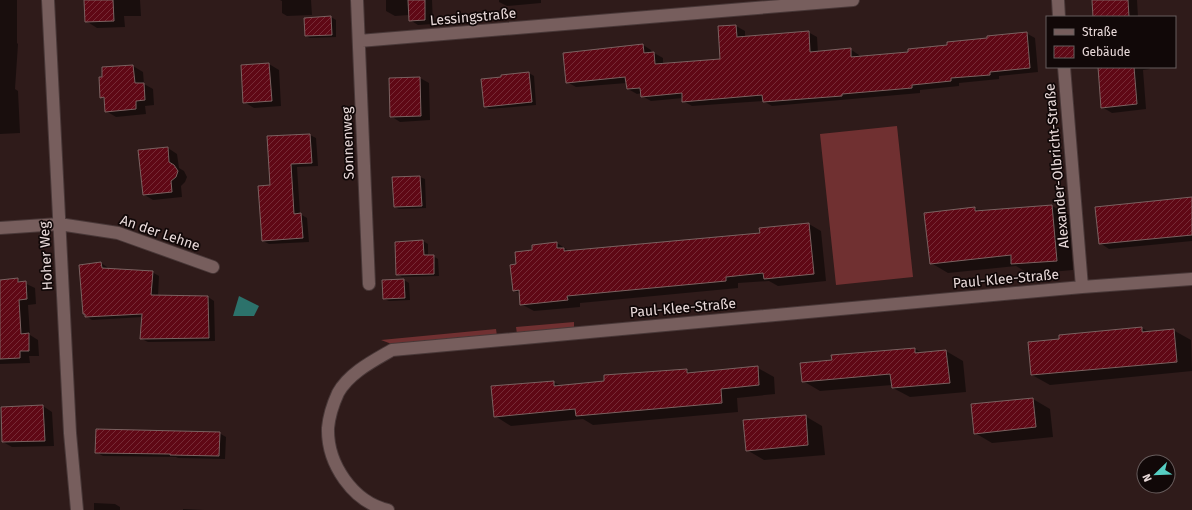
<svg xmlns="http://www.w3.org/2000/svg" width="1192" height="510" font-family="'Fira Sans',sans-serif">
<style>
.grass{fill:#703031}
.water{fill:#2c726b}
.shadow{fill:#0007}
.building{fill:url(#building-hatch);stroke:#7a6160}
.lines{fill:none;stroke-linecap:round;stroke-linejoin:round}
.minor-casing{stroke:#493838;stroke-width:14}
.minor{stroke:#775e5d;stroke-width:12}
.labels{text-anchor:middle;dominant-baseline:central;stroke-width:3.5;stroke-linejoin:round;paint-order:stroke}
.street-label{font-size:14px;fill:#e9dada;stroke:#110808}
</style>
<defs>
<pattern id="building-hatch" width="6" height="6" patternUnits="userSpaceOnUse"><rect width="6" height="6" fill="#5f0815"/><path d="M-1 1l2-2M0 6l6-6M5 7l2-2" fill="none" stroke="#762b36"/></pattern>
</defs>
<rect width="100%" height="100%" fill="#2f1b1a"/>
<!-- grass -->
<path class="grass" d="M897,126L913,277L836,285L820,134Z
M574,322V329L517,334L516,327Z
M496,329L497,336L397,346L381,340Z"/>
<!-- water -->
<path class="water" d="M239,296L259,306L254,316H233Z"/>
<!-- shadow -->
<path class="shadow" d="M0,0H17V43L18,44L15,89L18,91L20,133L0,134Z
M85,0H140L141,16H124L125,27L97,28L86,21Z
M280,0H311L312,15L287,16L282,13V1Z
M386,0H432L433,24L418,25L410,20L409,15L395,16L386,11Z
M499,0H541V3L507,6L499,2Z
M1093,0H1137L1138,17H1094Z
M331,17L336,20V37L310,38L306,36Z
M736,26L745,31V37L808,32L817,37L818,53L850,49L859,55V57L910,53L1026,33L1035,38L1038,72L999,76V79L959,83V86L920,90V93L772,106L763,101L692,106L683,101V98L651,101L642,96V93L637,94L628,89L627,83L576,87L567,82L643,45L651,50L652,53H654L663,58V65L721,60Z
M269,64L279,70L281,106L254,108L244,102L242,66Z
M133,66L143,72L144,84L153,89L154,105L145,106L146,114L116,117L106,111V100L101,97Z
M1099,67H1149L1150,69L1143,70L1146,109L1112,113L1102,107Z
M529,73L534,76L536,105L489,109L485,106L502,78Z
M420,78L429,83L430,120L400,122L391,116Z
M310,135L316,138L318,166L297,167L300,214L307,218L309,242L269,244L263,241L271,186Z
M168,148L177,154L179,168L184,171L187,177L185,182L181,186L182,197L153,200L143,194Z
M420,177L425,179L426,208L399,209L395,207L393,178Z
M1192,199V241L1109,249L1100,243Z
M1052,206L1069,215L1073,270L1029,274L1016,266L948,273L931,263L975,208L980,211Z
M809,224L821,231L826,281L778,286L769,281L738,283V288L580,303V307L534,311L521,304L520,294L514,290L517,265L533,251L557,243L569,251L761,234Z
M423,241L428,244V256H433L438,259L439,276L402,277L397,274L396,243Z
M101,263L107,267L108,270L152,272L159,276L158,296L208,297L214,301L215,341L148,342L142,339L143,317L92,320L86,316L84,313Z
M18,280L35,288L36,304L28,305L30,335L38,340L39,356H29L30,363L0,364V281Z
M404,280L409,283L410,300L389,301L384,299Z
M1142,328L1149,332L1173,330L1191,340L1192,371L1050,385L1032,375L1060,340Z
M915,349L922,353L946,351L963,361L966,392L910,397L893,388L892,385L820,391L803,381L833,361Z
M758,368L774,377L775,394L737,398L738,412L593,425L583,419L511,426L495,416L553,382L561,386L605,381L687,370L694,374Z
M1033,399L1050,409L1053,437L992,443L975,433Z
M43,406L52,412L54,446L12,447L3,442Z
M805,416L822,426L825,455L764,460L747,450Z
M219,433L226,437L225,459L178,458L176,457L103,456L96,452Z
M94,503L115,504L120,507V510H94Z
M183,509L204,510H205H183Z"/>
<!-- building -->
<path class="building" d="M84,0H113L114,21L85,22Z
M408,0H425V20L409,21Z
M1092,0H1128L1129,17H1093Z
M331,16L332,35L305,36L304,18Z
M736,25L737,37L809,31L810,52L851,48V57L908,52V49L947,45V42L987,38V36L1027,32L1030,68L990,72V75L951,78V81L912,85V88L842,94V96L763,102L762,95L682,102V93L641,97L640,88L627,89L625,77L566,83L563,53L643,44L644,53L654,52L655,64L720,59L718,26Z
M269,63L272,101L243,103L241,65Z
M133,65L135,83H144L145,100L136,101V109L105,112L104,97L100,98L99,77H102V67Z
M1098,67H1134L1137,104L1101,108Z
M529,72L532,102L484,107L481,79L501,77V75Z
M420,77L421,116L390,117L389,78Z
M310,134L312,163L291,164L294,214L301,213L303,238L262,241L258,186L270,185L267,136Z
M168,147L169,162L174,165L178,171L176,177L171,181L172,192L143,195L138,150Z
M420,176L422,206L394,207L392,177Z
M1192,197V235L1099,244L1095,207Z
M1052,205L1057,261L1011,264V255L930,264L924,213L975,207V211Z
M809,223L814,274L764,279L763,273L726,277V281L567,296L568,300L520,305L519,290L513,291L510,265L516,264L515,252L532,250V245L557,242V248H564V251L760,233L759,228Z
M423,240L424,255H434V274L396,275L395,242Z
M101,262L102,268L153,271L151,295L208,296L209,338L140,339L142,314L85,317V314H83L79,265Z
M18,278V282L26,281L27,299L19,300L21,334L29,333V351H20V358L0,359V280Z
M404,279L405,298L383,299L382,280Z
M1142,327V332L1174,329L1177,362L1031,375L1028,342L1059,339V335Z
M915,348V353L946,350L950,383L892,388L890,374L802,382L800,363L832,360L831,355Z
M758,366L759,385L721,389L722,403L576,416L575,409L494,417L491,386L554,381V386L604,381V375L687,369V373Z
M1033,398L1036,427L974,434L971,404Z
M43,405L45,441L2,442L1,407Z
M806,415L808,445L746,451L743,420Z
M96,429L220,432L219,456L170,455V454L95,453Z"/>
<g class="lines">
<defs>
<path id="minor" d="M48,0L70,433L77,510
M357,0L369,284
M1058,0L1059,17
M359,41L853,0
M1064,67L1082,287
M0,228L59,224L118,233L213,267
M388,510C353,502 327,464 328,428C329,417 333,404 338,393C349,373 373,361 392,350L1082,287L1192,279"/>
</defs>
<!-- minor casing -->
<use href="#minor" class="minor-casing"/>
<!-- minor -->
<use href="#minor" class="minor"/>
</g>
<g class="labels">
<!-- street labels -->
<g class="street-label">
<text transform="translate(473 17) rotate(-5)">Lessingstraße</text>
<text transform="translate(348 143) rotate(-92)">Sonnenweg</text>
<text transform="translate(1057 166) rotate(-95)">Alexander-Olbricht-Straße</text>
<text transform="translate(160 233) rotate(19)">An der Lehne</text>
<text transform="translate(46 256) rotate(-93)">Hoher Weg</text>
<text transform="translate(1006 279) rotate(-5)">Paul-Klee-Straße</text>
<text transform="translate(683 308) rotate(-5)">Paul-Klee-Straße</text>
</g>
</g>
<!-- legend -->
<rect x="1046" y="16" width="130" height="52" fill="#110808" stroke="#675c5c"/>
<rect x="1054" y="29" width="20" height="6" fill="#775e5d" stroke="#675c5c"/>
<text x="1082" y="36" font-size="12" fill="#e9dada">Straße</text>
<rect x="1054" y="46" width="20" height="12" fill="url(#building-hatch)" stroke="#675c5c"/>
<text x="1082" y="56" font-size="12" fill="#e9dada">Gebäude</text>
<!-- north arrow -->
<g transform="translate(1156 474) rotate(247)"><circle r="19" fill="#110808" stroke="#675c5c"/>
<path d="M0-3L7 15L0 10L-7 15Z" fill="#56cec3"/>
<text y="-6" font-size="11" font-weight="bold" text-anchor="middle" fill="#e9dada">N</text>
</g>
</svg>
